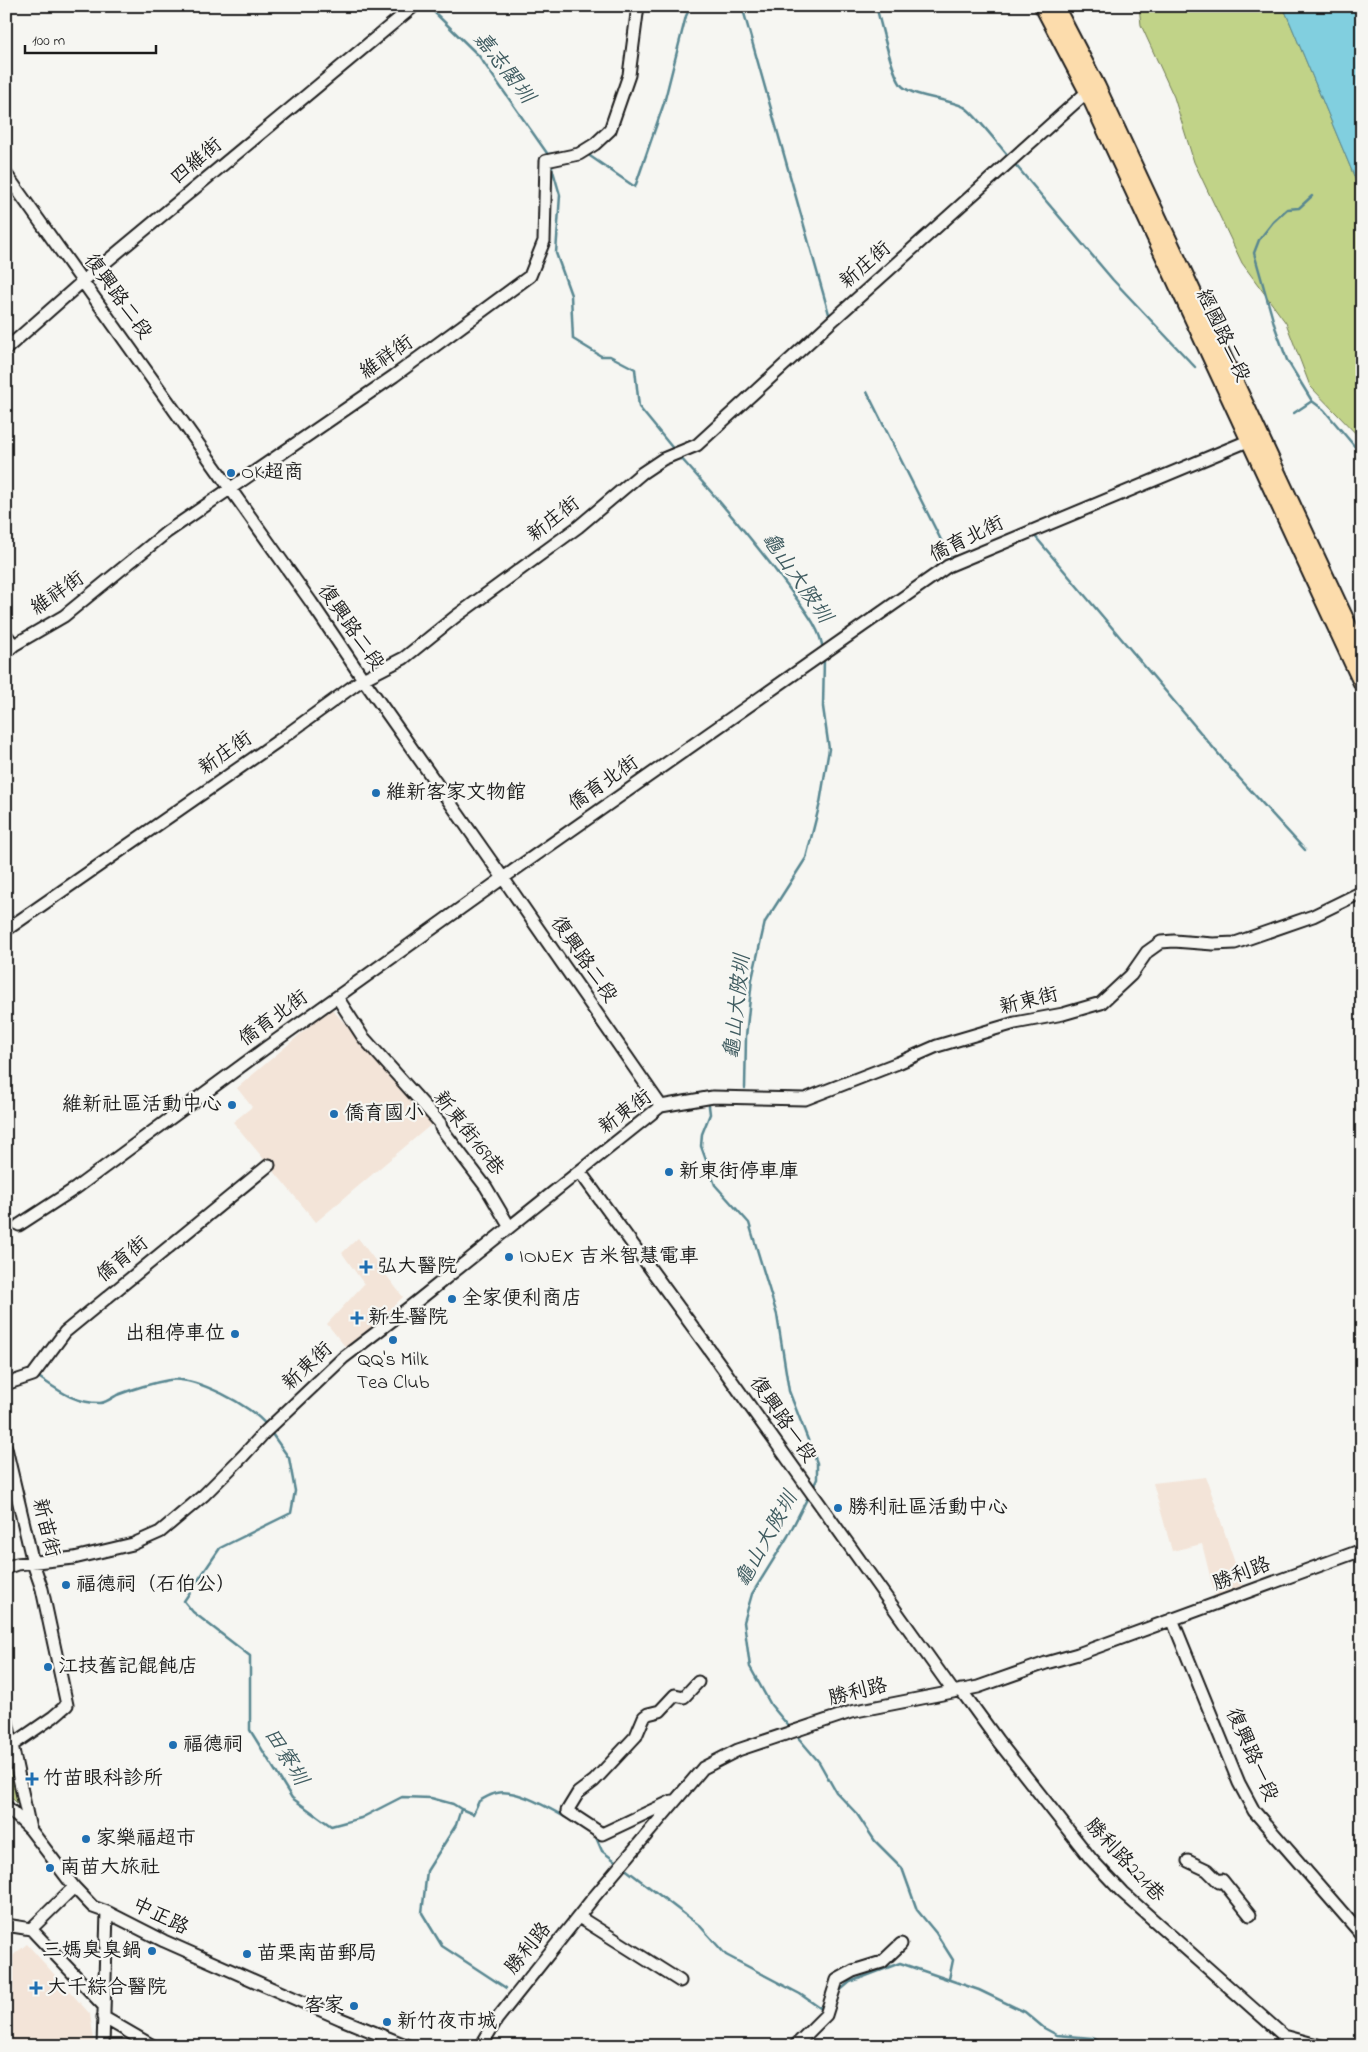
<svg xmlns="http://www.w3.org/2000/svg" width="1368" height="2052" font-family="'Indie Flower','LXGW WenKai TC',sans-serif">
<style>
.built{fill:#f3e4d8}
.green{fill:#c1d388;stroke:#6e7852}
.water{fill:#81cfdf;stroke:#598791}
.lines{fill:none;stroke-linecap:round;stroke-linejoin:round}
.stream{stroke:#598791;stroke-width:2.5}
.minor-casing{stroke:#1c1c1c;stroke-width:15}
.major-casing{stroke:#1c1c1c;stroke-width:18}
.minor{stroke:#f6f6f2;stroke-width:11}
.major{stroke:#fcdcac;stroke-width:14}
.poi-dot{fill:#1f6fb2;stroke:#f6f6f2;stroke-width:2}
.labels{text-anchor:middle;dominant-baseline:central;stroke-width:4.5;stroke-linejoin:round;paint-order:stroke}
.street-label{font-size:20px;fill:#1c1c1c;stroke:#f6f6f2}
.poi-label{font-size:20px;fill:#1c1c1c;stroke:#f6f6f2;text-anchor:start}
.water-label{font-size:21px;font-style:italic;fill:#3f5b60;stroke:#f6f6f2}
</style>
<rect width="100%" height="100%" fill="#f6f6f2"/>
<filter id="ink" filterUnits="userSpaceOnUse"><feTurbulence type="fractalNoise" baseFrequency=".02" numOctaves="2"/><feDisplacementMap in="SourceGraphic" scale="10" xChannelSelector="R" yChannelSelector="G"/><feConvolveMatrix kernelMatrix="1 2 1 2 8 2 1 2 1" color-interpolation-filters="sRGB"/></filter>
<g filter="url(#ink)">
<!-- built -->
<path class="built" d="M331,1008L433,1123L316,1222L233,1122L252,1107L237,1088Z
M358,1238L403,1297L348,1350L327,1324L364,1284L342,1253Z
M1206,1477L1243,1587L1215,1596L1202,1544L1172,1551L1153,1483Z
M27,1944L90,2014L95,2046H6V1961Z"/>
<!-- green -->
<path class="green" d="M1139,6H1283L1362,195V440L1310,386L1286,323L1242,263L1194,162L1174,97L1141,25Z
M9,1754L24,1809L6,1793V1756Z"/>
<!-- water -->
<path class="water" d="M1283,6H1362V195Z"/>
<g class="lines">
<!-- stream -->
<path class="stream" d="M428,6L479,56L549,156
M742,6L829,314
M876,6C881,23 892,76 902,86C915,98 947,98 964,107C973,111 1001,148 1010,158
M548,154L559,153
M587,154L635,187L664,103L686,16L691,6
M1013,162L1113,280L1195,367
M551,164L560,195L556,253L571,295L573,339L601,356H610L635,369L639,407L675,451
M1312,196L1299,208L1287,209L1273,222L1259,240L1254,253L1275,327L1287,360L1312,401L1324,410L1362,455
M867,392L951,560
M1294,413L1312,401
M680,457C718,499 754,541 788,587C801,606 820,626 823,650
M1034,535L1232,770L1305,850
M745,1088L746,1037L752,979L765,922L806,858L820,803L829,749L823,707L824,658
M709,1106L710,1114L702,1134L701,1146L715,1185L749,1223L777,1315L789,1391L817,1463V1479L813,1488
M37,1376C58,1390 73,1403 100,1403C105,1403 112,1398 117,1395C133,1389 152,1383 169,1380C193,1375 253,1406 267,1426
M270,1431L289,1458L295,1491L291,1513L220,1548L184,1601L193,1612L250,1656V1730L292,1798L331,1826L361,1818L402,1797L431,1798L453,1804L461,1809L456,1825L427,1871L422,1913L442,1946L506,1988
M791,1729L771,1705L750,1667L744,1622L752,1594L788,1536L809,1495
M795,1734L819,1762L836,1792L857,1814L875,1841L902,1868L917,1910L936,1933L953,1960L949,1979
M461,1809L473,1814L479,1801C485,1798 491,1794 497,1793C519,1788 556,1813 576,1823
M595,1835L602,1851L618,1863
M624,1868L700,1926L726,1955L800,1994L820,2008L825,2003
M837,1993L850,1982L900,1963L979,1990L1025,2012L1044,2028L1057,2035L1092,2038L1109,2046"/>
<defs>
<path id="minor" d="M6,174L311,602L363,679L503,878L661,1106
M6,349L83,281L414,6
M6,635L14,645
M6,652L14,645L64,616L167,532L394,376L530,276L544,241L546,161L579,154L595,144L610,130L629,75L638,6
M6,930L278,741L363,679L404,658L455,617L578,527L642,473L663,459L697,445L831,322L1087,92
M337,997L363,1037L440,1123L441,1128L486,1187L509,1226
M580,1172L722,1367L953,1691
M19,1225L76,1188L267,1047L503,878L948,566L1248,441
M6,1384L33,1375L65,1332L269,1165
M6,1448L33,1563L42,1589L67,1705L53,1717L8,1748
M6,1568L17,1564L74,1558L133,1544L160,1532L204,1495L243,1456L265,1432L343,1358L411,1306L661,1106L713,1097L805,1099L898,1063L937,1046L1015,1023L1063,1014L1101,1003L1131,975L1147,952L1161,942L1174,941L1213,944L1235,943L1313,916L1362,892
M1172,1619L1239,1783L1254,1811L1362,1935
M961,1690L998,1741L1091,1859L1122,1892L1284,2036
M6,1717L30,1829L74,1887L93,1907L107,1912L164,1941L341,2019L408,2046
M672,1801L602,1834L567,1811L578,1793L594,1781L636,1736L644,1717L648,1714L660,1711L675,1695L684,1697L698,1682
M6,1806L30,1829
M1188,1861L1207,1870L1219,1882L1222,1880L1250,1915
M579,1917L680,1981
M6,1925L31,1929L103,2005
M31,1929L74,1887
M103,2017L153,2046
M103,2046L107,1912
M481,2046L497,2019L594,1897L703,1768L738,1750L851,1712L978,1687L1046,1663L1078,1654L1362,1550
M795,2046L826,2015L837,1980L853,1971L882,1962L901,1944
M1279,2046L1284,2036L1321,2046"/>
<path id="major" d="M1042,6L1087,92L1362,685
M1056,6L1098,87L1362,653"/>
</defs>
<!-- minor casing -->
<use href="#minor" class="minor-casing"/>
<!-- major casing -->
<use href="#major" class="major-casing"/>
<!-- minor -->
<use href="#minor" class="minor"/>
<!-- major -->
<use href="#major" class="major"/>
</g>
</g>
<!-- markers -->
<g class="poi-dot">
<circle cx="231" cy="473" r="5"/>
<circle cx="376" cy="793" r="5"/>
<circle cx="232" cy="1105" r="5"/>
<circle cx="334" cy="1114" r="5"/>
<circle cx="669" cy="1172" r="5"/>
<circle cx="509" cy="1257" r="5"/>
<path d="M363.5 1259.5h5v5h5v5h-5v5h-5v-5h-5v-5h5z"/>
<circle cx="452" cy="1299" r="5"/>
<path d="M354.5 1310.5h5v5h5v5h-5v5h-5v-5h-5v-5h5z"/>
<circle cx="235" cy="1334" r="5"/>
<circle cx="393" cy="1340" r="5"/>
<circle cx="838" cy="1508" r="5"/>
<circle cx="66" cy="1585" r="5"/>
<circle cx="48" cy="1667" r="5"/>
<circle cx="173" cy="1745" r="5"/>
<path d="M29.5 1771.5h5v5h5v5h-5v5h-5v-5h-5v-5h5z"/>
<circle cx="86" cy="1839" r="5"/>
<circle cx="50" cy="1868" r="5"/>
<circle cx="152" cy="1951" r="5"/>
<circle cx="247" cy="1954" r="5"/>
<path d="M33.5 1980.5h5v5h5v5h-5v5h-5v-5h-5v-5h5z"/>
<circle cx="354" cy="2006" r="5"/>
<circle cx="387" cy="2022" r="5"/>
</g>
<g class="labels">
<!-- street labels -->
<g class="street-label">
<text transform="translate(197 162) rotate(-40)">四維街</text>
<text transform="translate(866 266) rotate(-41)">新庄街</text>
<text transform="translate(117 297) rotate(54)">復興路二段</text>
<text transform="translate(1222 336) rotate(65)">經國路二段</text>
<text transform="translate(387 358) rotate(-35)">維祥街</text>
<text transform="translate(554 520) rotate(-38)">新庄街</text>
<text transform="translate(967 540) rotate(-26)">僑育北街</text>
<text transform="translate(58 594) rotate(-35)">維祥街</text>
<text transform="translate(350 628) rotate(55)">復興路二段</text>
<text transform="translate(226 754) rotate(-35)">新庄街</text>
<text transform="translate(604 784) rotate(-35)">僑育北街</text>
<text transform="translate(583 960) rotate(55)">復興路二段</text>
<text transform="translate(1029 1002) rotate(-14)">新東街</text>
<text transform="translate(274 1019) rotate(-36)">僑育北街</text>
<text transform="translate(626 1113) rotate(-36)">新東街</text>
<text transform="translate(468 1134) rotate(52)">新東街169巷</text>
<text transform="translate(123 1260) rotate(-39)">僑育街</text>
<text transform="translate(308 1367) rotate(-43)">新東街</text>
<text transform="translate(782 1420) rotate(55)">復興路一段</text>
<text transform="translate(45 1528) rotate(76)">新苗街</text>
<text transform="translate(1242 1575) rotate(-21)">勝利路</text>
<text transform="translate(858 1693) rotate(-14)">勝利路</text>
<text transform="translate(1251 1755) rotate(66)">復興路一段</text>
<text transform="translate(1124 1861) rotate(47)">勝利路221巷</text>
<text transform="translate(160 1917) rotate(26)">中正路</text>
<text transform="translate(529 1949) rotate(-51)">勝利路</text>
</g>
<!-- poi labels -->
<g class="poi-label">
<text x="241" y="473">OK超商</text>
<text x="386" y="793">維新客家文物館</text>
<text x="222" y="1105" text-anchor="end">維新社區活動中心</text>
<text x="344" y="1114">僑育國小</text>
<text x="679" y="1172">新東街停車庫</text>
<text x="519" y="1257">IONEX 吉米智慧電車</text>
<text x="377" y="1267">弘大醫院</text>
<text x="462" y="1299">全家便利商店</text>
<text x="368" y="1318">新生醫院</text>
<text x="225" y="1334" text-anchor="end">出租停車位</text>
<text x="393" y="1360" text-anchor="middle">QQ's Milk<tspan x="393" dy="23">Tea Club</tspan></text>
<text x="848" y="1508">勝利社區活動中心</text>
<text x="76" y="1585">福德祠（石伯公）</text>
<text x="58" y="1667">江技舊記餛飩店</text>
<text x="183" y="1745">福德祠</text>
<text x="43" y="1779">竹苗眼科診所</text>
<text x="96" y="1839">家樂福超市</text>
<text x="60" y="1868">南苗大旅社</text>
<text x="142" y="1951" text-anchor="end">三媽臭臭鍋</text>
<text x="257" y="1954">苗栗南苗郵局</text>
<text x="47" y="1988">大千綜合醫院</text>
<text x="344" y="2006" text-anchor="end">客家</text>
<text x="397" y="2022">新竹夜市城</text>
</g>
<!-- water labels -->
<g class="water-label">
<text transform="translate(503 68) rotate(52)">嘉志閣圳</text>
<text transform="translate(796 578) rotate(55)">龜山大陂圳</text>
<text transform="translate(738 1007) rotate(-84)">龜山大陂圳</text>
<text transform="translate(767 1540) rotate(-61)">龜山大陂圳</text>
<text transform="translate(285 1757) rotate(58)">田寮圳</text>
</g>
</g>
<!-- margin -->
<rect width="1368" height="2052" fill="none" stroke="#f6f6f2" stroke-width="25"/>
<rect x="12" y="12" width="1343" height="2027" fill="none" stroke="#1c1c1c" stroke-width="2" filter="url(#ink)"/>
<!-- scale -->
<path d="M25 45v8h131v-8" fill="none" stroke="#1c1c1c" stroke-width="2.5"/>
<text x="32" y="45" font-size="15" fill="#1c1c1c" stroke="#f6f6f2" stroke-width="4" paint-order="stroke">100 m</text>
</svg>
